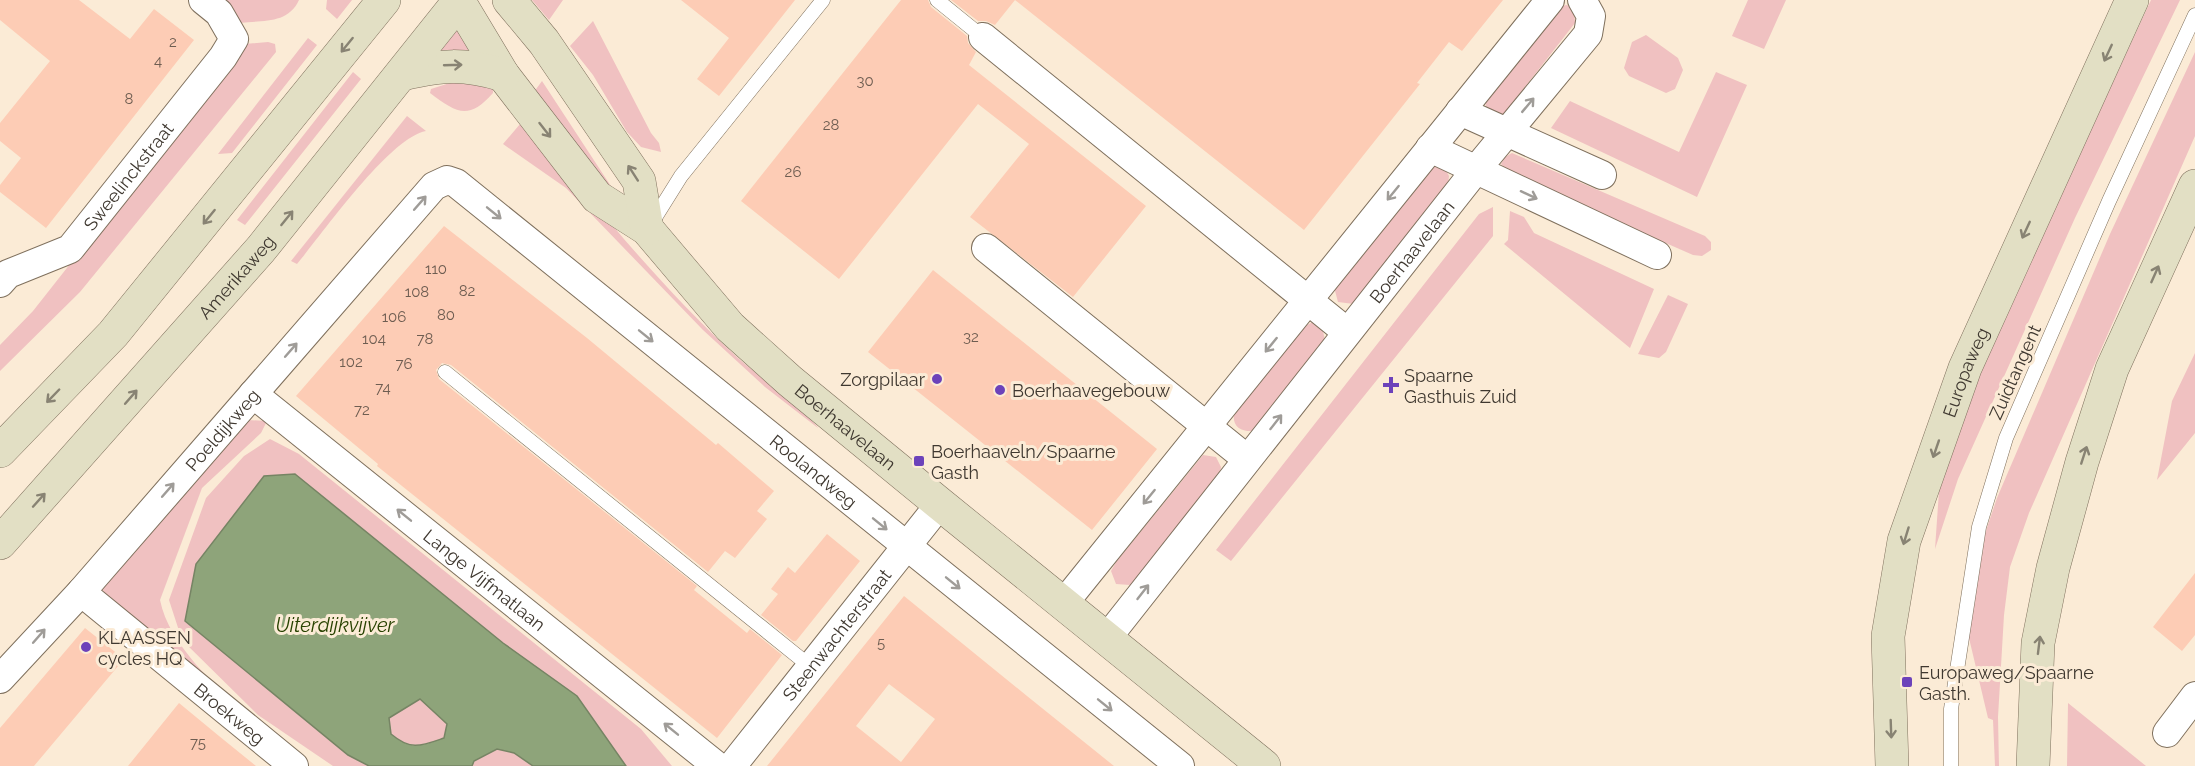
<svg xmlns="http://www.w3.org/2000/svg" width="2195" height="766" font-family="Raleway,sans-serif">
<style>
.green{fill:#f0c1c1}
.water{fill:#8ea47a;stroke:#768464;stroke-width:1.5;fill-rule:evenodd}
.building{fill:#fdccb5;fill-rule:evenodd}
.lines{fill:none;stroke-linecap:round;stroke-linejoin:round}
.service-casing{stroke:#7f705d;stroke-width:15}
.minor-casing{stroke:#7f705d;stroke-width:30}
.secondary-casing{stroke:#7f705d;stroke-width:34}
.service{stroke:#fff;stroke-width:14}
.minor{stroke:#fff;stroke-width:28}
.secondary{stroke:#e2dfc4;stroke-width:33}
.oneway{stroke:#888373}
.oneway2{stroke:#9f9c98}
.poi-dot{fill:#6c42ba;stroke:#fbebd6;stroke-width:2}
.labels{text-anchor:middle;dominant-baseline:central;stroke-width:6;stroke-linejoin:round;paint-order:stroke}
.number-label{font-size:15px;fill:#6e5d51}
.street-label{font-size:18px;fill:#3f3830;stroke:#fbebd6}
.poi-label{font-size:18px;fill:#3f3830;stroke:#fbebd6;text-anchor:start}
.water-label{font-size:20px;font-style:italic;fill:#284200;stroke:#fbebd6}
</style>
<rect width="100%" height="100%" fill="#fbebd6"/>
<!-- green -->
<path class="green" d="M221,0H299C288,24 264,20 240,23Z
M327,0H352L337,19L326,9Z
M532,0H563L549,20Z
M1748,0H1786L1764,49L1732,36Z
M2151,0H2180L2075,218L1958,479L1935,549L1941,462L1959,415Z
M1567,5L1574,9L1575,23L1504,114L1496,115L1487,111L1484,96L1554,7Z
M593,21L651,133L659,143L661,152L641,147L627,132L593,75L570,46Z
M462,24L478,49L439,53Z
M1646,35L1678,58L1683,70L1675,89L1666,93L1629,76L1624,68L1632,42Z
M308,38L317,45L232,153L218,154Z
M268,42L275,44L276,52L80,292L0,371V345L33,311L234,56L244,44Z
M2195,52V136L2029,513L2010,567L2004,615L1998,717L1999,766H1995L1993,720L1988,718L1964,617L1977,557L1997,498L2110,234Z
M353,72L361,79L245,225L237,220Z
M1716,72L1747,85L1697,197L1551,128L1570,101L1679,152Z
M459,80L493,89V93C468,121 457,113 430,93L431,89Z
M542,81L620,200L531,96Z
M407,116L426,131C389,138 323,233 297,264L291,261Z
M526,117C591,202 658,284 737,357C749,368 816,421 818,428L765,387L703,330L566,188L503,144Z
M1512,153L1705,236L1711,242V250L1702,256L1693,255L1513,176L1501,164L1505,157Z
M1435,166L1445,169L1449,176L1448,185L1354,304L1338,302L1334,287L1429,169Z
M1493,207V236L1231,561L1216,550L1479,214Z
M1510,211L1524,217L1534,233L1654,289L1630,348L1504,244L1508,240Z
M1668,295L1688,304L1666,352L1659,358L1638,354Z
M1313,322L1322,326L1325,341L1254,431C1241,432 1232,427 1234,413L1303,327Z
M2195,353V433L2157,480L2172,401Z
M247,420L267,421L261,433L202,488L160,600C169,646 218,686 249,721L106,599L102,587Z
M270,439L299,454L641,729L672,766H626L577,696L503,643L185,621L348,755L369,766H333L258,715L182,640L169,600L206,498L244,456Z
M1203,455L1216,457L1221,467L1220,473L1137,581L1130,585L1116,584L1111,571L1116,562Z
M420,699L447,724L444,738C420,746 412,751 391,734L389,718Z
M2068,703L2146,766H2067Z
M497,749L514,753L533,766H472L474,761Z"/>
<!-- water -->
<path class="water" d="M295,474L503,643L577,696L626,766H533L514,753L497,749L474,761L472,766H369L348,755L185,621L196,564L264,476ZM420,699L447,724L444,738C421,746 411,751 391,734L389,718Z"/>
<!-- building -->
<path class="building" d="M0,0H79L130,39L154,9L194,40L46,228L0,192V185L21,158L0,141V123L50,61L0,20Z
M681,0H795L719,96L697,79L729,38Z
M901,0H928L931,7L967,36L968,43L976,52L969,65L1146,206L1073,297L970,217L1029,144L978,104L839,279L741,201Z
M951,0H1503L1462,51L1449,42L1417,83L1420,84L1304,230L1015,0L995,25L986,21H978Z
M444,226L587,338L716,445L718,443L774,491L757,511L767,519L735,558L725,551L708,572L451,365L442,363L436,370L439,379L697,586L694,590L747,633L750,629L782,655L717,738L377,466L378,464L296,396Z
M933,270L1157,449L1092,530L868,352Z
M827,534L860,561L796,641H793L761,615L778,594L771,589L788,567L795,573Z
M2195,573V635L2182,651L2153,627Z
M904,596L1027,696L1114,766H767ZM889,684L935,719L901,762L856,726Z
M85,628L124,659L34,766H0V728Z
M179,703L219,736L256,766H128Z"/>
<g class="lines">
<defs>
<path id="service" d="M937,0L974,30
M651,224L681,176L823,0
M445,372L811,667
M1951,766V709L1979,527L2006,438L2109,201L2195,15"/>
<g id="minor">
<path d="M983,37L1347,332"/>
<path d="M1460,111L1602,175"/>
<path d="M1430,148L1657,255"/>
<path d="M986,248L1247,459"/>
<path id="s1" d="M0,283L8,274L70,249L223,57L234,39L219,13L203,0"/>
<path id="s2" d="M253,394L717,766"/>
<path id="s3" d="M81,592L294,766"/>
<path d="M1064,603L1550,0"/>
<path id="s4" d="M1107,638L1475,171L1588,34L1591,16L1582,0"/>
<path id="s5" d="M0,679L81,592L434,186L447,180L456,183L1180,766"/>
<path d="M2167,733L2195,696"/>
<path id="s6" d="M732,766L940,504"/>
</g>
<g id="secondary">
<path id="s7" d="M458,0L503,75L597,197L647,229L730,327L790,381L940,504L1264,766"/>
<path d="M509,0L544,42L639,181L647,229"/>
<path d="M403,74C442,65 463,63 503,75"/>
<path d="M0,451L113,334L384,0"/>
<path id="s8" d="M0,543L261,249L460,0"/>
<path id="s9" d="M1892,766L1888,636L1904,541L1965,368L2132,0"/>
<path d="M2033,766L2038,643L2053,568L2082,462L2112,369L2195,186"/>
</g>
</defs>
<!-- service casing -->
<use href="#service" class="service-casing"/>
<!-- minor casing -->
<use href="#minor" class="minor-casing"/>
<!-- secondary casing -->
<use href="#secondary" class="secondary-casing"/>
<!-- service -->
<use href="#service" class="service"/>
<!-- minor -->
<use href="#minor" class="minor"/>
<!-- secondary -->
<use href="#secondary" class="secondary"/>
</g>
<!-- one-way arrows -->
<defs><path id="oneway-shaft" d="M-6 0H5M1.5-3L5.5 0L1.5 3" fill="none" stroke-width="1.6" stroke-linecap="round" stroke-linejoin="round" transform="scale(1.5)"/></defs>
<g class="oneway">
<use href="#oneway-shaft" transform="translate(347 45) rotate(129)"/>
<use href="#oneway-shaft" transform="translate(2108 53) rotate(115)"/>
<use href="#oneway-shaft" transform="translate(453 65) rotate(-2)"/>
<use href="#oneway-shaft" transform="translate(545 130) rotate(52)"/>
<use href="#oneway-shaft" transform="translate(633 173) rotate(-123)"/>
<use href="#oneway-shaft" transform="translate(209 217) rotate(129)"/>
<use href="#oneway-shaft" transform="translate(287 218) rotate(-51)"/>
<use href="#oneway-shaft" transform="translate(2026 230) rotate(115)"/>
<use href="#oneway-shaft" transform="translate(2155 274) rotate(-66)"/>
<use href="#oneway-shaft" transform="translate(53 396) rotate(134)"/>
<use href="#oneway-shaft" transform="translate(131 397) rotate(-49)"/>
<use href="#oneway-shaft" transform="translate(1936 449) rotate(109)"/>
<use href="#oneway-shaft" transform="translate(2084 455) rotate(-72)"/>
<use href="#oneway-shaft" transform="translate(39 500) rotate(-48)"/>
<use href="#oneway-shaft" transform="translate(1906 536) rotate(107)"/>
<use href="#oneway-shaft" transform="translate(2039 645) rotate(-83)"/>
<use href="#oneway-shaft" transform="translate(1891 729) rotate(88)"/>
</g>
<g class="oneway2">
<use href="#oneway-shaft" transform="translate(1528 105) rotate(-50)"/>
<use href="#oneway-shaft" transform="translate(1393 193) rotate(129)"/>
<use href="#oneway-shaft" transform="translate(1529 195) rotate(25)"/>
<use href="#oneway-shaft" transform="translate(420 203) rotate(-49)"/>
<use href="#oneway-shaft" transform="translate(494 213) rotate(39)"/>
<use href="#oneway-shaft" transform="translate(646 336) rotate(39)"/>
<use href="#oneway-shaft" transform="translate(1271 345) rotate(129)"/>
<use href="#oneway-shaft" transform="translate(291 350) rotate(-49)"/>
<use href="#oneway-shaft" transform="translate(1276 422) rotate(-52)"/>
<use href="#oneway-shaft" transform="translate(168 490) rotate(-49)"/>
<use href="#oneway-shaft" transform="translate(1149 497) rotate(129)"/>
<use href="#oneway-shaft" transform="translate(404 515) rotate(-141)"/>
<use href="#oneway-shaft" transform="translate(880 524) rotate(39)"/>
<use href="#oneway-shaft" transform="translate(953 583) rotate(39)"/>
<use href="#oneway-shaft" transform="translate(1143 592) rotate(-52)"/>
<use href="#oneway-shaft" transform="translate(39 636) rotate(-49)"/>
<use href="#oneway-shaft" transform="translate(1105 705) rotate(39)"/>
<use href="#oneway-shaft" transform="translate(671 729) rotate(-141)"/>
</g>
<!-- markers -->
<g class="poi-dot">
<circle cx="937" cy="379" r="6"/>
<path d="M1388 376h6v6h6v6h-6v6h-6v-6h-6v-6h6z"/>
<circle cx="1000" cy="390" r="6"/>
<rect x="913" y="455" width="12" height="12" rx="3"/>
<circle cx="86" cy="647" r="6"/>
<rect x="1901" y="676" width="12" height="12" rx="3"/>
</g>
<g class="labels">
<!-- number labels -->
<g class="number-label">
<text x="173" y="42">2</text>
<text x="158" y="61">4</text>
<text x="865" y="81">30</text>
<text x="129" y="99">8</text>
<text x="831" y="125">28</text>
<text x="793" y="172">26</text>
<text x="436" y="269">110</text>
<text x="467" y="291">82</text>
<text x="417" y="292">108</text>
<text x="446" y="315">80</text>
<text x="394" y="317">106</text>
<text x="971" y="337">32</text>
<text x="374" y="339">104</text>
<text x="425" y="339">78</text>
<text x="351" y="362">102</text>
<text x="404" y="364">76</text>
<text x="383" y="388">74</text>
<text x="362" y="410">72</text>
<text x="881" y="643">5</text>
<text x="198" y="743">75</text>
</g>
<!-- street labels -->
<g class="street-label">
<text stroke="none"><textPath href="#s1" startOffset="172">Sweelinckstraat</textPath></text>
<text stroke="none"><textPath href="#s4" startOffset="492">Boerhaavelaan</textPath></text>
<text stroke="none"><textPath href="#s8" startOffset="356">Amerikaweg</textPath></text>
<text stroke="none"><textPath href="#s9" startOffset="406">Europaweg</textPath></text>
<text transform="translate(2015 372) rotate(-66)">Zuidtangent</text>
<text stroke="none"><textPath href="#s7" startOffset="582">Boerhaavelaan</textPath></text>
<text stroke="none"><textPath href="#s5" startOffset="334">Poeldijkweg</textPath></text>
<text stroke="none"><textPath href="#s5" startOffset="1140">Roolandweg</textPath></text>
<text stroke="none"><textPath href="#s2" startOffset="297">Lange Vijfmatlaan</textPath></text>
<text stroke="none"><textPath href="#s6" startOffset="168">Steenwachterstraat</textPath></text>
<text stroke="none"><textPath href="#s3" startOffset="192">Broekweg</textPath></text>
</g>
<!-- poi labels -->
<g class="poi-label">
<text x="1404" y="375">Spaarne<tspan x="1404" dy="21">Gasthuis Zuid</tspan></text>
<text x="925" y="379" text-anchor="end">Zorgpilaar</text>
<text x="1012" y="390">Boerhaavegebouw</text>
<text x="931" y="451">Boerhaaveln/Spaarne<tspan x="931" dy="21">Gasth</tspan></text>
<text x="98" y="637">KLAASSEN<tspan x="98" dy="21">cycles HQ</tspan></text>
<text x="1919" y="672">Europaweg/Spaarne<tspan x="1919" dy="21">Gasth.</tspan></text>
</g>
<!-- water labels -->
<g class="water-label">
<text x="335" y="625">Uiterdijkvijver</text>
</g>
</g>
</svg>
